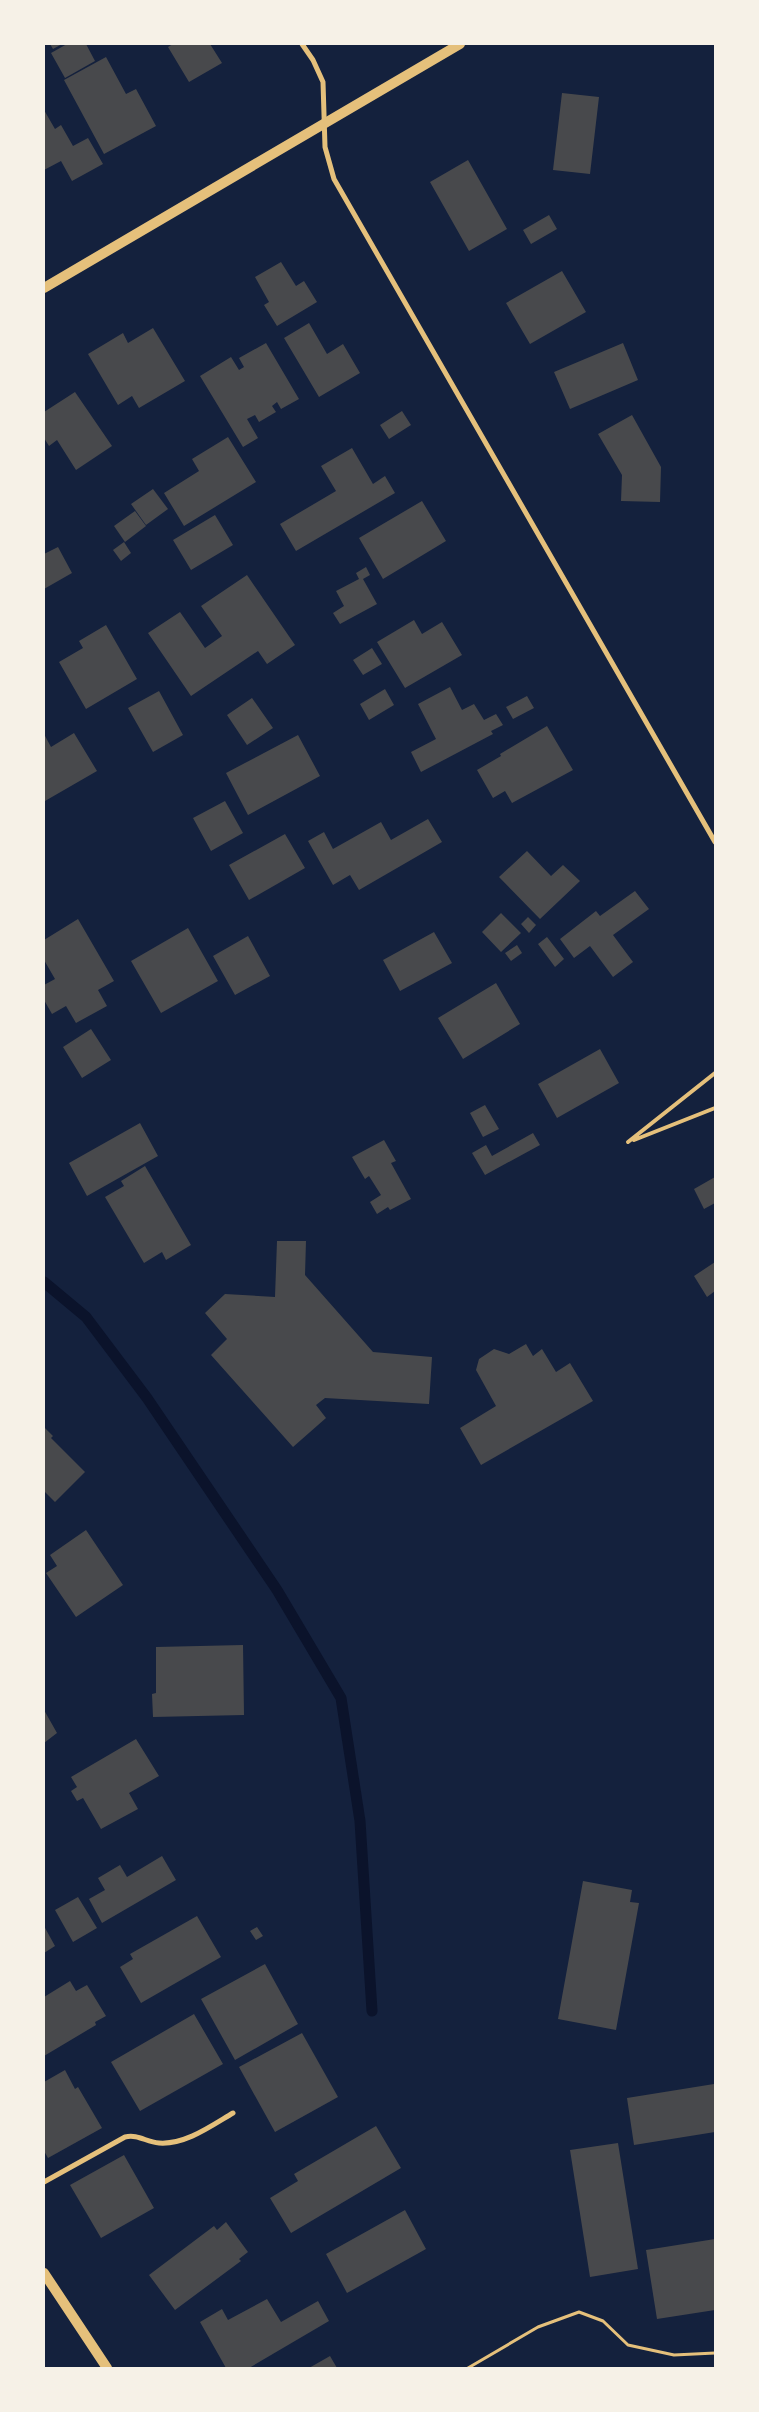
<svg xmlns="http://www.w3.org/2000/svg" width="759" height="2412" font-family="Karla,sans-serif">
<style>
.lines{fill:none;stroke-linecap:round;stroke-linejoin:round}
.stream{stroke:#0b132b;stroke-width:11}
.building{fill:#48494c}
.path{stroke:#e5c07b;stroke-width:3}
.service{stroke:#e5c07b;stroke-width:4}
.minor{stroke:#e5c07b;stroke-width:5}
.secondary{stroke:#e5c07b;stroke-width:10}
</style>
<rect width="100%" height="100%" fill="#14213d"/>
<g class="lines">
<!-- stream -->
<path class="stream" d="M44,1282L86,1317L147,1398L277,1590L341,1698L360,1821L372,2011"/>
</g>
<!-- building -->
<path class="building" d="M50,44H62L53,49Z
M67,44H86L95,61L65,78L51,53Z
M173,44H210L222,63L189,82L168,47Z
M106,57L126,94L136,89L156,126L104,154L64,80Z
M562,93L599,97L590,174L553,170Z
M44,110L55,129L61,125L73,146L88,138L103,164L72,181L61,161L44,170Z
M468,160L507,229L469,251L430,182Z
M549,215L557,229L531,244L523,230Z
M281,262L296,286L304,281L317,302L277,326L264,305L269,302L255,277Z
M562,271L586,312L530,344L506,303Z
M309,323L327,354L343,344L360,373L319,397L284,338Z
M153,328L185,381L139,408L132,396L118,405L88,354L123,333L128,343Z
M266,343L299,399L281,409L277,402L272,406L276,412L259,422L255,415L247,419L258,438L243,447L200,376L231,357L239,370L244,367L239,358Z
M623,343L638,380L570,409L554,372Z
M75,392L112,446L76,470L57,440L49,446L44,438V412Z
M402,411L411,425L389,439L380,425Z
M632,415L661,467L660,502L621,501L622,475L598,434Z
M228,437L256,482L184,526L164,493L199,471L192,459Z
M352,448L373,484L385,476L395,493L296,551L280,524L336,491L321,466Z
M153,489L168,509L146,525L131,504Z
M422,501L446,541L383,579L359,538Z
M135,511L146,526L125,542L114,526Z
M215,515L233,545L191,570L173,540Z
M124,542L131,553L121,561L113,550Z
M58,547L72,573L44,589V554Z
M366,567L370,575L363,579L377,604L340,624L333,613L344,606L336,591L359,579L356,573Z
M247,575L295,645L267,664L258,651L191,696L148,633L180,612L205,648L222,636L201,606Z
M414,620L422,634L442,622L462,655L405,688L377,642Z
M106,625L137,679L86,709L59,662L83,648L79,641Z
M372,648L382,664L363,675L353,660Z
M450,687L462,710L474,704L484,720L496,714L503,725L491,731L493,734L421,772L411,752L436,739L418,704Z
M385,689L394,705L369,720L360,704Z
M159,691L183,735L153,752L128,708Z
M527,696L534,708L513,719L506,707Z
M252,698L273,728L247,745L227,715Z
M547,726L573,770L512,803L505,791L493,798L477,770L501,756L500,754Z
M74,733L97,771L45,801L44,734L51,747Z
M298,735L320,776L248,815L226,773Z
M225,801L243,833L211,851L193,818Z
M428,819L442,842L359,890L350,875L333,885L308,841L324,832L333,849L381,822L391,840Z
M285,834L305,868L249,900L229,865Z
M527,851L551,876L563,865L580,881L540,919L499,877Z
M635,891L649,909L613,935L633,962L613,977L590,946L574,958L560,939L596,911L600,916Z
M501,913L521,933L501,952L482,932Z
M528,917L536,925L529,933L521,924Z
M78,919L114,981L98,990L107,1006L76,1023L66,1006L52,1014L44,1000V985L55,979L44,960V940Z
M188,928L218,981L161,1013L131,961Z
M434,932L452,963L400,991L383,960Z
M248,936L270,976L235,995L213,956Z
M547,937L564,959L555,967L538,944Z
M517,945L522,953L511,961L505,953Z
M496,983L520,1024L463,1059L438,1018Z
M91,1029L111,1060L82,1078L63,1047Z
M600,1049L619,1083L557,1118L538,1084Z
M485,1105L499,1129L483,1137L470,1113Z
M140,1123L158,1156L87,1196L69,1163Z
M533,1133L540,1145L485,1175L472,1153L486,1145L492,1156Z
M384,1140L396,1161L391,1163L411,1199L390,1210L388,1207L377,1214L370,1202L381,1195L369,1176L365,1179L352,1157Z
M145,1166L191,1245L166,1260L162,1252L144,1263L105,1197L124,1186L121,1181Z
M715,1177V1203L704,1209L694,1189Z
M277,1241H306L305,1275L373,1352L432,1357L429,1404L325,1398L316,1405L326,1418L293,1447L211,1355L227,1339L205,1313L225,1294L275,1297Z
M715,1262V1291L707,1297L694,1276Z
M526,1344L533,1356L542,1349L556,1372L570,1363L593,1401L481,1465L460,1428L496,1406L476,1370L479,1359L494,1349L509,1354Z
M44,1427L53,1436L51,1438L85,1472L55,1502L44,1491Z
M86,1530L123,1585L76,1617L46,1573L57,1566L50,1555Z
M243,1645L244,1715L153,1717L152,1694L156,1693V1647Z
M44,1710L57,1733L44,1743Z
M136,1739L159,1776L129,1793L138,1809L101,1829L83,1798L77,1801L71,1791L77,1787L71,1777Z
M162,1856L176,1880L102,1923L89,1899L105,1890L98,1878L120,1865L127,1877Z
M583,1881L632,1890L630,1902L639,1903L616,2030L558,2019Z
M78,1897L97,1928L73,1942L55,1910Z
M197,1916L221,1957L141,2003L120,1967L133,1959L130,1954Z
M44,1926L55,1946L44,1953Z
M257,1927L263,1936L256,1940L250,1931Z
M265,1964L298,2024L235,2060L201,1999Z
M70,1981L76,1991L87,1985L106,2016L95,2022L96,2025L44,2056V1997Z
M194,2014L223,2064L140,2111L111,2062Z
M302,2033L338,2097L275,2132L239,2067Z
M65,2070L75,2089L78,2087L102,2128L48,2158L44,2151V2082Z
M714,2084L715,2132L634,2145L627,2098Z
M376,2126L401,2168L291,2233L270,2198L298,2181L294,2174Z
M618,2143L638,2269L590,2277L570,2150Z
M124,2155L154,2208L101,2238L70,2185Z
M405,2210L426,2249L347,2293L326,2254Z
M226,2222L248,2252L239,2259L241,2261L175,2310L149,2275L214,2226L217,2230Z
M715,2239V2310L657,2319L646,2250Z
M267,2299L281,2322L318,2301L329,2321L249,2368H226L200,2322L222,2309L228,2320Z
M330,2356L337,2368H309Z"/>
<g class="lines">
<!-- path -->
<path class="path" d="M468,2368L538,2327L579,2312L603,2321L628,2345L674,2355L715,2353"/>
<!-- service -->
<path class="service" d="M634,1140L715,1108
M628,1142L715,1073"/>
<!-- minor -->
<path class="minor" d="M302,44L313,60L323,82L325,147L334,179L715,842
M44,2182L125,2137C138,2134 146,2142 159,2143C185,2145 211,2126 233,2113"/>
<!-- secondary -->
<path class="secondary" d="M44,288L460,44
M44,2273L107,2368"/>
</g>
<!-- border -->
<rect width="759" height="2412" fill="none" stroke="#f6f1e7" stroke-width="90"/>
</svg>
